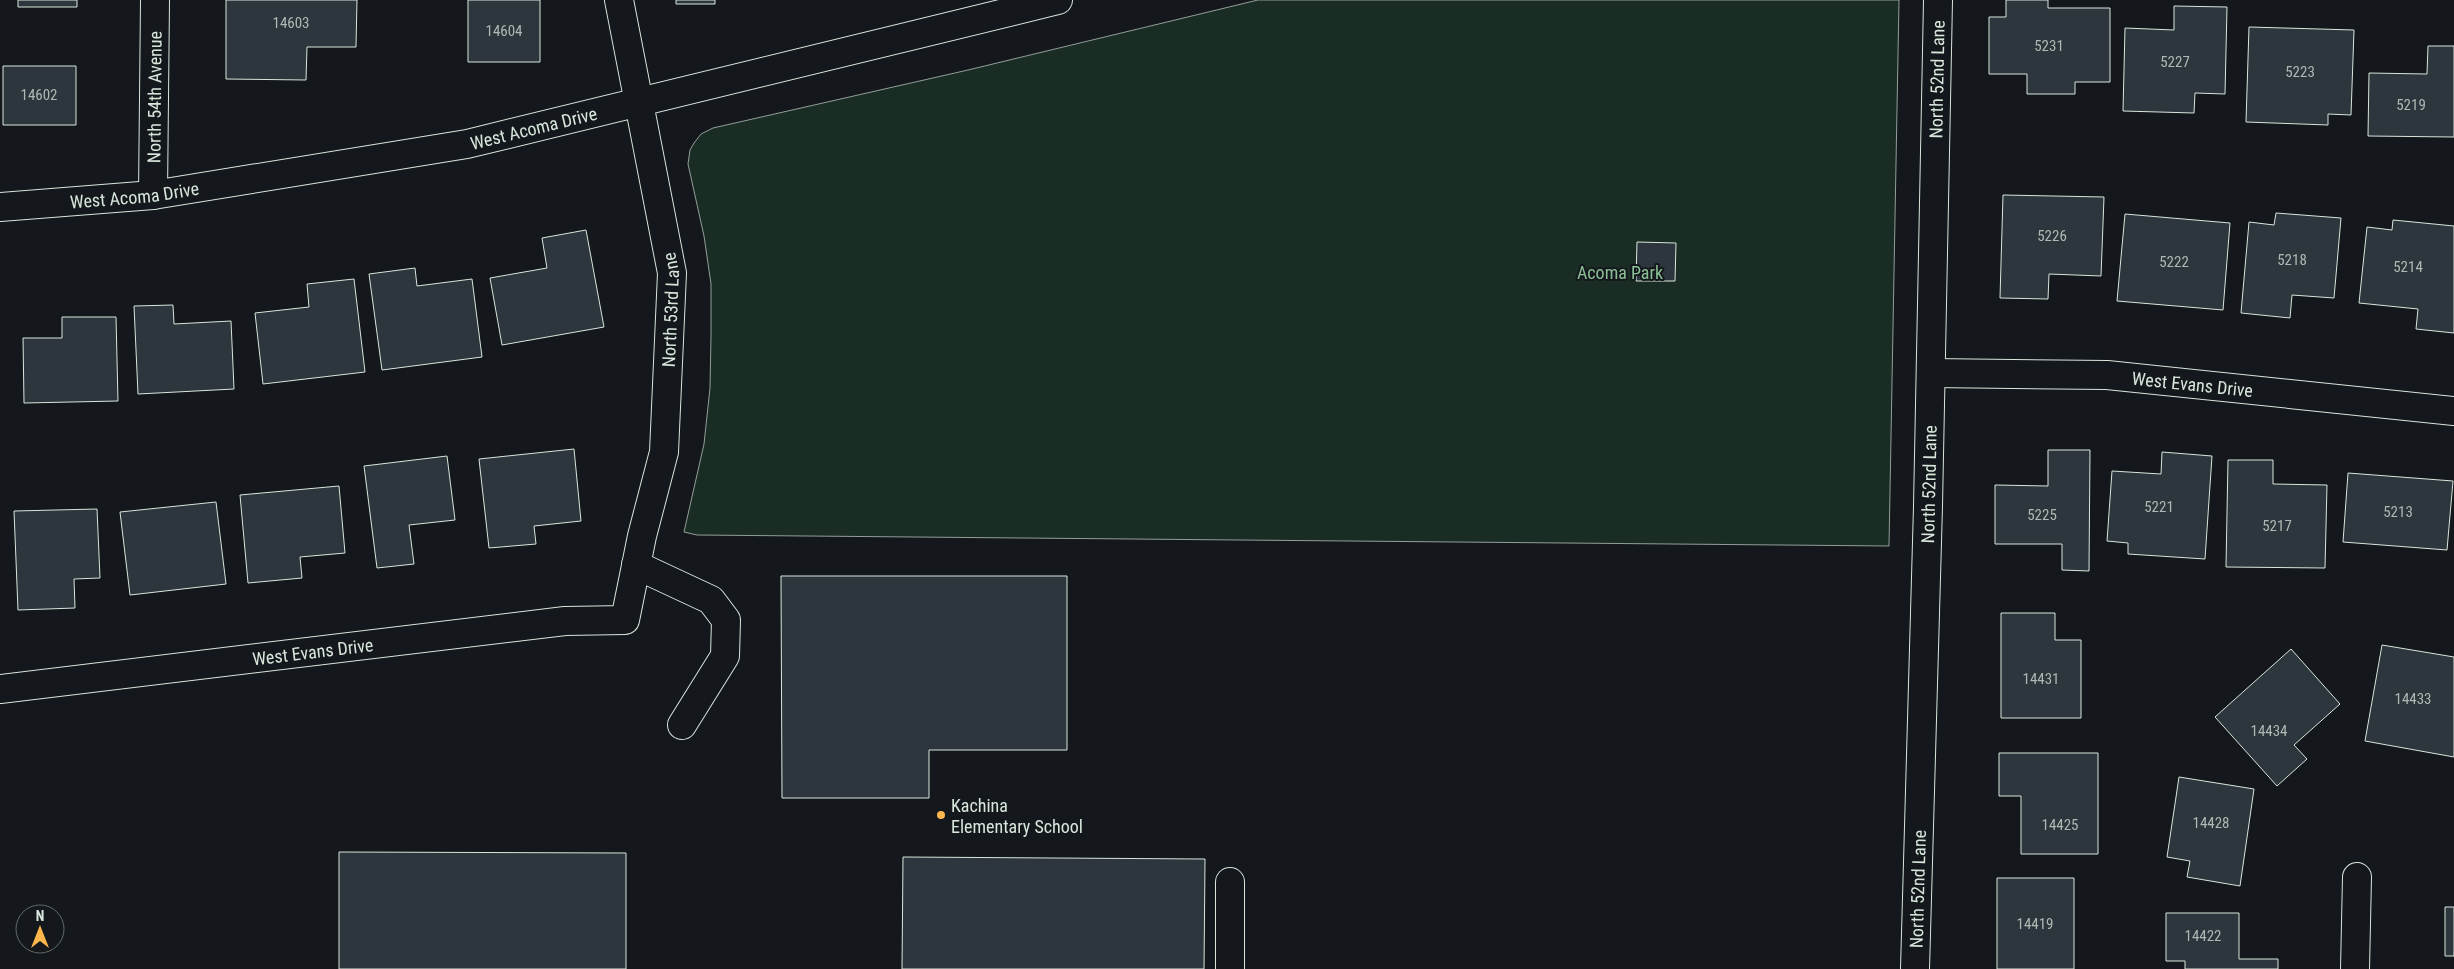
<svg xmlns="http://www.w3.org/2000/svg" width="2454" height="969" font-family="'Roboto Condensed',sans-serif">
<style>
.green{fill:#1a2d24;stroke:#939e99}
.building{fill:#2c363c;stroke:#d8e6dc}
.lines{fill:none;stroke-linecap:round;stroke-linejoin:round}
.minor-casing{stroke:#d8e6dc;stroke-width:30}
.minor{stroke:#14181c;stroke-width:28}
.poi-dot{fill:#ffb74d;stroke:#14181c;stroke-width:2}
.labels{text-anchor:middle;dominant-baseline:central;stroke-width:4;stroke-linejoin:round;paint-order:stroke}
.number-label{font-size:15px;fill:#adbab4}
.street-label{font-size:18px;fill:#d8e6dc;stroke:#14181c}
.park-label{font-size:18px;fill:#8ac095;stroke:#14181c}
.poi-label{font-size:18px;fill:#d8e6dc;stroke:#14181c;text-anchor:start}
</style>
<rect width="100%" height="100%" fill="#14181c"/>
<!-- green -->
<path class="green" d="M1258,0H1899L1889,546L697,535L684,532L704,444L710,388L711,336V284L704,236L688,164L690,150L694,143L701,134L713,128L968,70Z"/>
<!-- building -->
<path class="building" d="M18,0H77V7H18Z
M226,0H357L356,47H307L306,80L226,79Z
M468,0H540V62H468Z
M676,0H715V4H676Z
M2006,0H2048V8H2110V82H2075V94H2027V74H1989V17H2006Z
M2174,6L2227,7L2225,94L2195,93L2194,113L2123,111L2125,28L2174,30Z
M2249,27L2354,30L2351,115L2328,114V125L2246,122Z
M2428,46H2454V137L2368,136L2369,73L2427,74Z
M3,66H76V125H3Z
M2003,195L2104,197L2101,276L2049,274L2048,299L2000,298Z
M2276,213L2341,218L2334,298L2292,295L2290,318L2241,313L2249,222L2274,225Z
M2125,214L2230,223L2223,310L2117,301Z
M2393,220L2454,226V333L2416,329L2418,309L2359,303L2367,227L2392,230Z
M586,230L604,327L502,345L490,278L547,268L542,238Z
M1637,242L1676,243L1675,281H1636Z
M415,268L417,286L472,279L482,357L382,370L369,274Z
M354,279L365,372L263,384L255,313L309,307L307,284Z
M173,305L174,324L231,321L234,389L138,394L134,306Z
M62,317H116L118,401L24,403L23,338H62Z
M574,449L581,521L534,526L536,544L489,548L479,459Z
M2048,450H2090L2089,571L2062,570V544H1995V485L2048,486Z
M2162,452L2212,456L2205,559L2128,554V543L2107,541L2112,471L2161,474Z
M447,456L455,520L409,525L414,564L377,568L364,466Z
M2228,460H2273V484L2327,485L2325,568L2226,567Z
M2348,473L2453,481L2447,550L2343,542Z
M339,486L345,553L300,557L302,578L248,583L240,495Z
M216,502L226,584L130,595L120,512Z
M97,509L100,578L74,579L75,608L18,610L14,511Z
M781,576H1067V750H929V798H782Z
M2001,613H2055V640H2081V718H2001Z
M2382,645L2454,657V757L2365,741Z
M2291,649L2340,704L2294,745L2307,759L2277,786L2215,717Z
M1999,753H2098V854H2021V796H1999Z
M2179,777L2254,789L2240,886L2187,877L2190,861L2167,857Z
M339,852L626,853V969H339Z
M903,857L1205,859L1204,969H902Z
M1997,878H2074V969H1997Z
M2445,907H2454V956H2445Z
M2166,913H2239V959H2278V969H2185V961H2166Z"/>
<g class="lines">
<defs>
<g id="minor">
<path id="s1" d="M153,195L155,0"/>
<path id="s2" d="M0,207L153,195L467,144L1058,0"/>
<path id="s3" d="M1931,373L2107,375L2454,411"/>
<path d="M636,565L711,600L726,620L725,656L682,725"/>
<path id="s4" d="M0,689L565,621L625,620L642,536L664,452L672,273L619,0"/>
<path d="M1230,969V882"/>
<path id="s5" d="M1915,969L1928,506L1938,0"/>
<path d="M2355,969L2357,877"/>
</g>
</defs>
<!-- minor casing -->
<use href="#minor" class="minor-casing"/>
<!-- minor -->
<use href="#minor" class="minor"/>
</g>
<!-- markers -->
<circle class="poi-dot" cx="941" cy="815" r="5"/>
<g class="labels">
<!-- number labels -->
<g class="number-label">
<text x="291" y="23">14603</text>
<text x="504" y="31">14604</text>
<text x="2049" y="46">5231</text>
<text x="2175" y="62">5227</text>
<text x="2300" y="72">5223</text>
<text x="39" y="95">14602</text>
<text x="2411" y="105">5219</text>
<text x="2052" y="236">5226</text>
<text x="2292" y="260">5218</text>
<text x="2174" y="262">5222</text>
<text x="2408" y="267">5214</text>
<text x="2159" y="507">5221</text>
<text x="2398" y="512">5213</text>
<text x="2042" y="515">5225</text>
<text x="2277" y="526">5217</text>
<text x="2041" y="679">14431</text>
<text x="2413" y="699">14433</text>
<text x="2269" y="731">14434</text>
<text x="2211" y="823">14428</text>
<text x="2060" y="825">14425</text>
<text x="2035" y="924">14419</text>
<text x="2203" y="936">14422</text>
</g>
<!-- street labels -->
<g class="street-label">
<text stroke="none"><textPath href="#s5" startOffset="890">North 52nd Lane</textPath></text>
<text stroke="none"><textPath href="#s1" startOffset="98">North 54th Avenue</textPath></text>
<text stroke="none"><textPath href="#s2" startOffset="540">West Acoma Drive</textPath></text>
<text stroke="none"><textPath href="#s2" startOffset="135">West Acoma Drive</textPath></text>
<text stroke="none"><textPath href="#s4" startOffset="944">North 53rd Lane</textPath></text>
<text stroke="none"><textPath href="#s3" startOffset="262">West Evans Drive</textPath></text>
<text stroke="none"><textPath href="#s5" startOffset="485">North 52nd Lane</textPath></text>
<text stroke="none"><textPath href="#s4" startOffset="315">West Evans Drive</textPath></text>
<text stroke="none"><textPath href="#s5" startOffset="80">North 52nd Lane</textPath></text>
</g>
<!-- park labels -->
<g class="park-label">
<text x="1620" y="272">Acoma Park</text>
</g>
<!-- poi labels -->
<g class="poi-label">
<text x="951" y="805">Kachina<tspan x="951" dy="21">Elementary School</tspan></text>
</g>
</g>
<!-- north arrow -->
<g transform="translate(40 929)"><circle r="24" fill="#14181c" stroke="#626a69"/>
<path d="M0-4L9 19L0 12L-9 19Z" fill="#ffb74d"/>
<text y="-8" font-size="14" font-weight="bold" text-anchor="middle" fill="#d8e6dc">N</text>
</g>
</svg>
